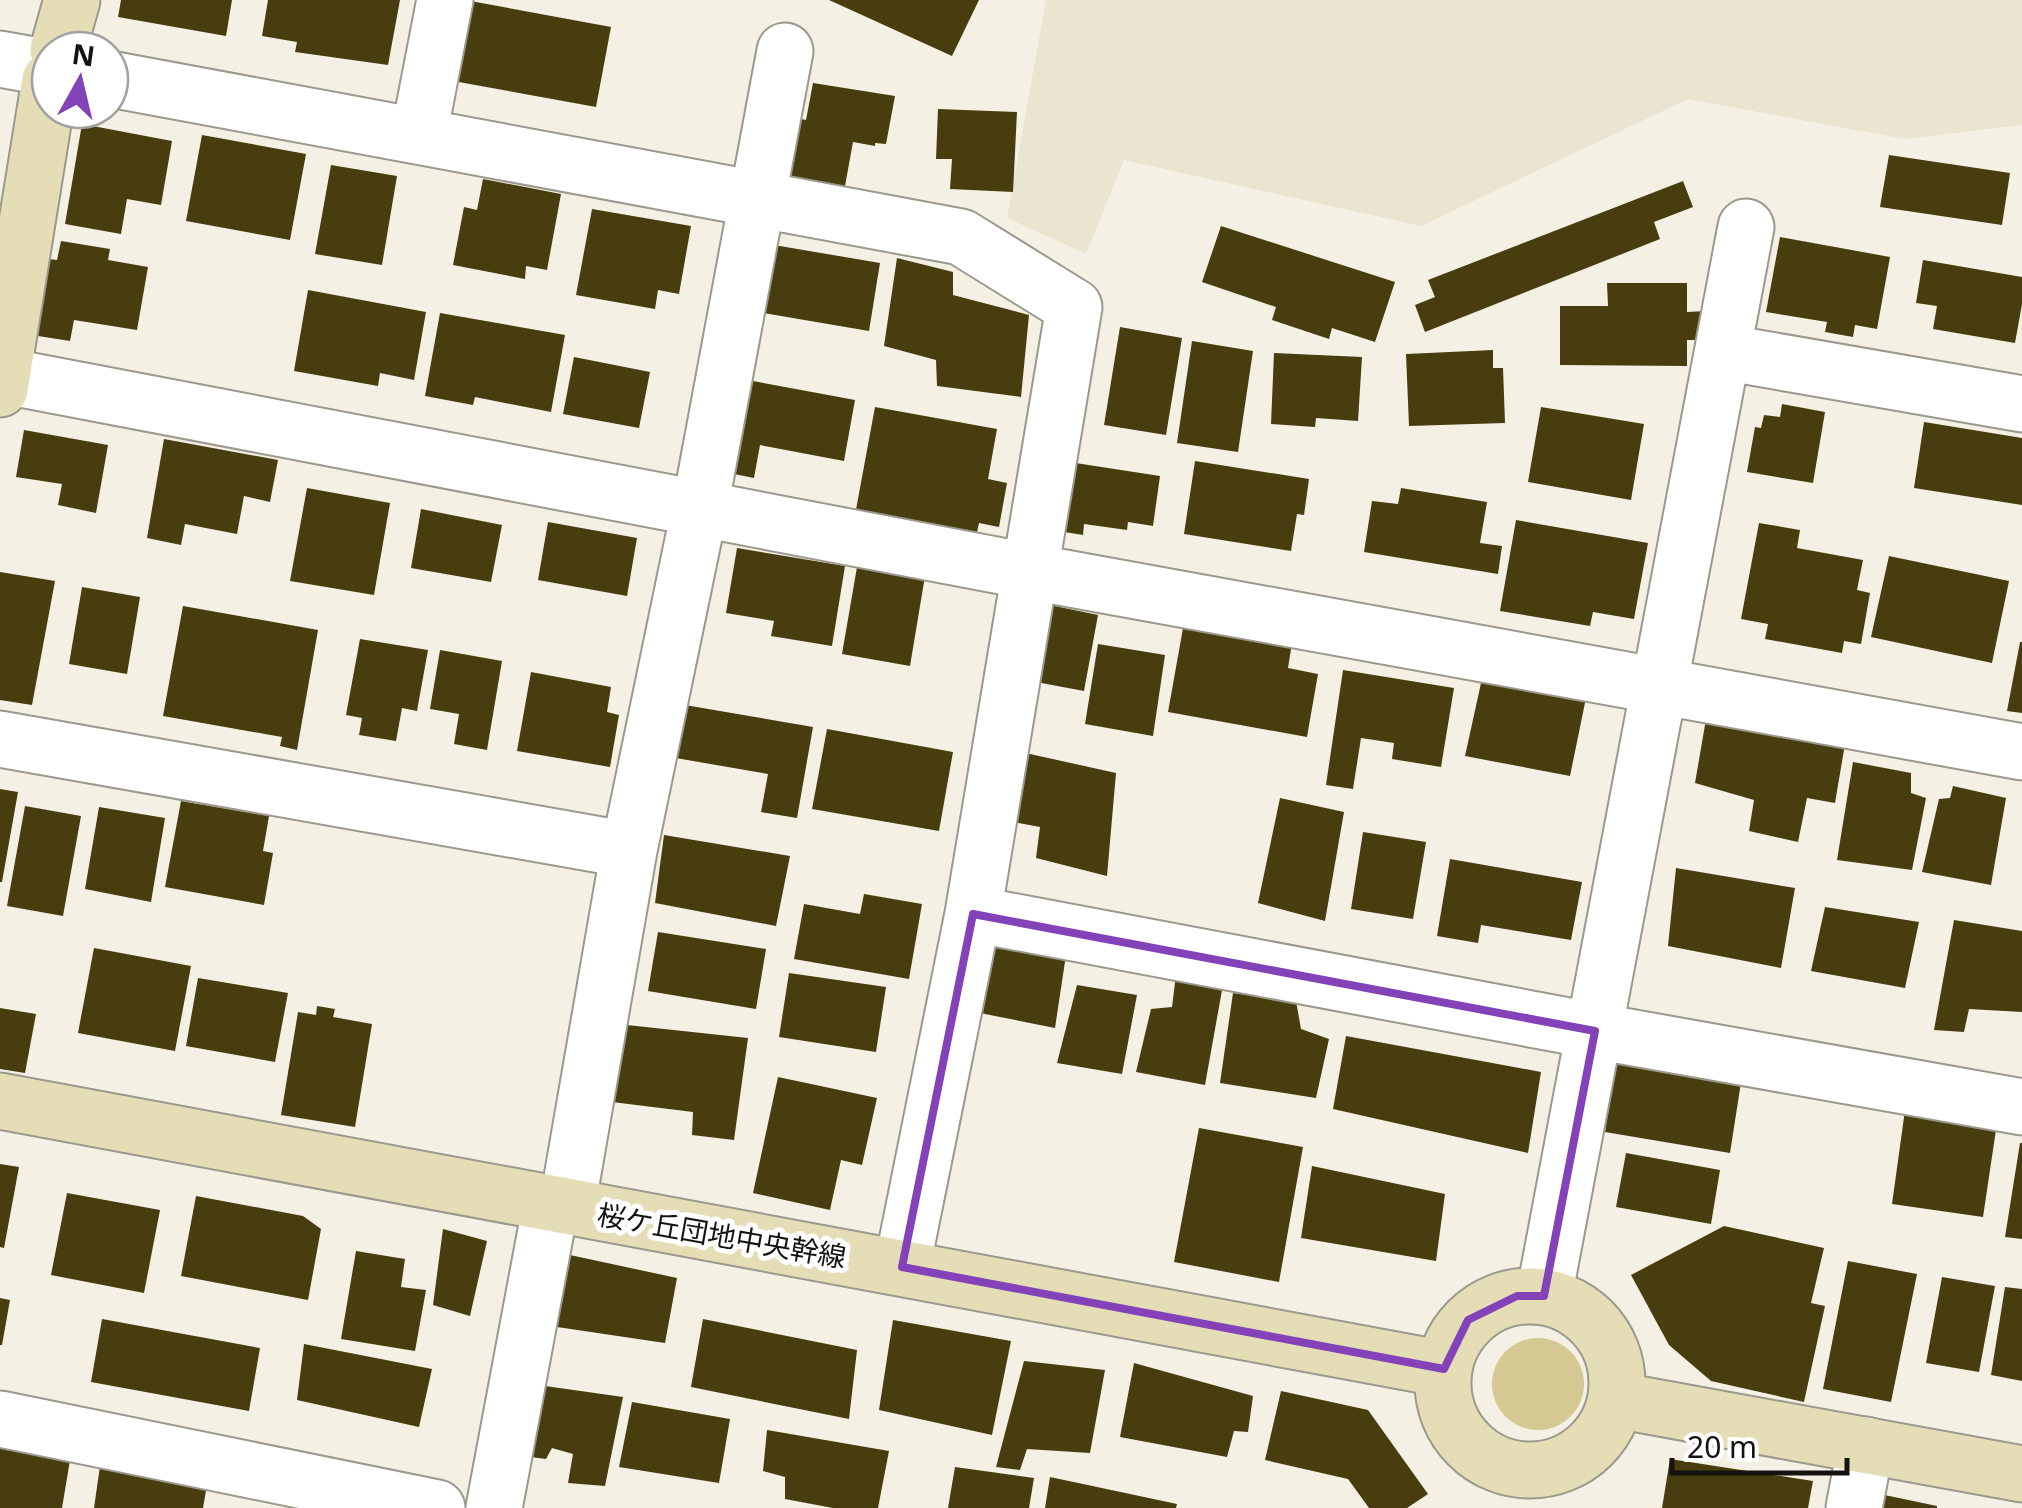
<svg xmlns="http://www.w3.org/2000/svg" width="2022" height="1508" font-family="'Noto Sans','Noto Sans JP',sans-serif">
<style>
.built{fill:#e9e5d1}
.green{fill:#d5c893}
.building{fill:#483d0f}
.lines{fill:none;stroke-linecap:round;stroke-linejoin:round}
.street-casing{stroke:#9b998d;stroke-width:59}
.secondary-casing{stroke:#9b998d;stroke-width:59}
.street{stroke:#fff;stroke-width:55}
.secondary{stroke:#e4ddb6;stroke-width:55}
.marked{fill:none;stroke:#8342b7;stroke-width:8;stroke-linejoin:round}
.labels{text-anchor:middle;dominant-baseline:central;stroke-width:10;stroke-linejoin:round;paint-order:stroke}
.street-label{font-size:28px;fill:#14130f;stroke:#fff}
</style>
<rect width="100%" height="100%" fill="#f4f1e4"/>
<!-- built -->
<path class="built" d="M1046,0H2022V125L1904,139L1688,99L1421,226L1124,160L1086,254L1007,218Z"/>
<!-- green -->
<path class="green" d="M1492 1384a46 46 0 1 1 92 0a46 46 0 1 1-92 0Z"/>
<!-- building -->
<path class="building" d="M121,0H232L226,36L118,17Z
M268,0H400L388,65L295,52L297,42L262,36Z
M465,0L611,27L596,107L442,79Z
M829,0H979L952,56Z
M813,83L895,96L886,144L875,143V146L853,142L843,197L779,186L791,117L806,120Z
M938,109L1017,112L1013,192L950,189L952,159H936Z
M82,124L172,141L161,205L127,199L121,234L65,224Z
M202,135L306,154L290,240L186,221Z
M1889,155L2010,173L2002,225L1880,207Z
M331,165L397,176L382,265L315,254Z
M483,179L561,194L547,270L526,266L525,279L453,265L464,207L477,210Z
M1683,181L1693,207L1654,222L1660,239L1425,332L1415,305L1435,297L1428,280Z
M592,209L691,226L679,294L658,290L655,309L576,295Z
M1221,226L1395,282L1375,342L1332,328L1329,339L1272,320L1276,307L1202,282Z
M1780,237L1890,257L1877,329L1855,325L1853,337L1825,332L1827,322L1766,312Z
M61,241L110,249L108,260L148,267L137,330L74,320L70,341L19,333L32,257L57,260Z
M768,244L880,263L869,331L757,312Z
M897,258L953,272V295L1029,315L1021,397L937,386L936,360L884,346Z
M1923,260L2022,277V304L2015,343L1933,329L1937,306L1916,303Z
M1607,283H1687V312L1707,311L1706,340H1687V366L1560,365V306H1608Z
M308,290L426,312L414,380L380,373L378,386L294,371Z
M440,313L565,335L551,412L475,397L473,405L425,396Z
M1120,327L1182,338L1166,435L1104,425Z
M1192,341L1253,351L1238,452L1177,443Z
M1493,350V368H1503L1505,423L1409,426L1406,354Z
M1274,353L1362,357L1358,421L1316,418L1315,427L1271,424Z
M574,357L650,372L639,428L563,414Z
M726,376L855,400L844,461L760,445L754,478L709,469Z
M1782,404L1825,412L1813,483L1747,472L1755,427L1761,428L1764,415L1780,417Z
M875,407L997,429L988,479L1007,483L999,527L979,523L976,537L855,515Z
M1541,407L1644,424L1631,500L1528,482Z
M1924,422L2022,438V505L1914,488Z
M24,430L108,445L96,513L58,505L62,484L16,477Z
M164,439L278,460L270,502L244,496L237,534L185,524L181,545L147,538Z
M1056,460L1160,476L1153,526L1128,522L1127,530L1084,524L1083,535L1046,529Z
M1195,461L1309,479L1304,515L1297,514L1291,551L1184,534Z
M307,488L390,503L374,595L290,581Z
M1401,488L1487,502L1480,543L1502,546L1498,574L1364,552L1372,501L1398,504Z
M421,509L502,525L491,582L411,568Z
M1516,520L1648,543L1634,619L1593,612L1590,626L1500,611Z
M548,522L637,538L627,596L538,580Z
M1759,523L1800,530L1797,548L1863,560L1857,590L1870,593L1861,644L1844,641L1842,653L1765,639L1768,624L1741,619Z
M737,548L845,566L832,646L771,636L774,621L726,613Z
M1889,556L2009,581L1992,663L1871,637Z
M857,567L925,576L910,666L842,654Z
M0,572L55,581L32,705L0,700Z
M82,587L140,597L127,674L69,664Z
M1050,605L1098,615L1084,691L1036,682Z
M183,606L318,630L297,750L280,746L282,737L163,716Z
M1185,617L1293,637L1288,668L1318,674L1307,737L1168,712Z
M360,639L428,650L417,711L402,708L396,741L359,735L362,718L346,715Z
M2020,642H2022V713L2007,711Z
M1098,644L1165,655L1153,736L1085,724Z
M440,650L502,661L487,750L454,744L459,714L430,709Z
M1343,670L1454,688L1441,767L1392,759L1394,743L1361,738L1353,789L1326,785Z
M531,672L611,687L607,712L619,715L610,767L517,751Z
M1483,674L1586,698L1570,776L1465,756Z
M679,704L813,727L797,818L761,812L768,774L670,757Z
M1706,719L1845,744L1835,803L1807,798L1798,842L1749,831L1754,800L1695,783Z
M827,729L953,752L939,831L812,809Z
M1021,752L1116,773L1107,876L1036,858L1040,827L1013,822Z
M1853,762L1911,773V793L1926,798L1912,870L1837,860Z
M1953,786L2006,798L1991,885L1922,872L1939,799L1950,798Z
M0,789L18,792L2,882H0Z
M1280,798L1344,812L1325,921L1258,903Z
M181,801L269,816L263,851L273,853L264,905L165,887Z
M25,806L81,816L63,916L7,906Z
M99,807L165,818L151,902L85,889Z
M1363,832L1426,842L1413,919L1351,909Z
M664,835L790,856L776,926L655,903Z
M1450,859L1582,882L1571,940L1481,925L1478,943L1437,936Z
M1676,868L1795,888L1781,968L1668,946Z
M864,894L922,904L909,979L794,959L804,904L860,914Z
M1825,907L1919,922L1905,988L1811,971Z
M1954,920L2022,931V1012L1969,1009L1964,1032L1934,1030Z
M658,932L766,949L756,1009L648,991Z
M981,943L1066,955L1055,1028L965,1010Z
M94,948L191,966L175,1051L78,1033Z
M1177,967L1224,979L1205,1085L1136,1072L1151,1009L1172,1007Z
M789,973L886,987L876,1052L779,1037Z
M198,978L288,993L275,1062L186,1046Z
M1077,985L1137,995L1122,1074L1057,1063Z
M1233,993L1296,1001L1301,1029L1329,1039L1316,1098L1220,1083Z
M317,1006L335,1009L333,1017L372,1024L355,1127L281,1115L298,1012L316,1015Z
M0,1008L36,1014L25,1073L0,1069Z
M627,1025L748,1038L734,1140L692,1135L693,1112L612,1102Z
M1346,1036L1541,1072L1528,1153L1333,1109Z
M1617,1056L1742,1076L1730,1153L1605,1132Z
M778,1077L877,1098L862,1165L841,1160L830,1210L753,1193Z
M1905,1110L1997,1123L1983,1217L1892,1204Z
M1199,1128L1303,1147L1279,1282L1174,1262Z
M2020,1143H2022V1239L2005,1237Z
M1626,1153L1720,1170L1711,1224L1616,1207Z
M0,1164L19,1167L4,1248L0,1247Z
M1312,1166L1445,1194L1436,1261L1301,1238Z
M67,1193L160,1210L144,1293L51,1275Z
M196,1196L303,1216L321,1229L308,1300L181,1276Z
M1724,1226L1824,1248L1811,1303L1825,1306L1804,1402L1711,1381L1669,1345L1631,1275Z
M443,1229L487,1241L470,1316L433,1305Z
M356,1251L405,1259L401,1287L426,1290L415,1351L341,1339Z
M570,1255L677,1278L665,1343L557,1327Z
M1848,1261L1917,1274L1891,1402L1823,1389Z
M1942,1277L1995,1286L1979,1372L1926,1363Z
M2005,1287L2022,1289V1381L1991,1375Z
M0,1298L10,1300L2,1345H0Z
M102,1319L260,1348L249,1411L91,1382Z
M703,1319L857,1350L849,1419L691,1387Z
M893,1320L1011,1341L992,1435L879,1410Z
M304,1344L432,1369L419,1427L297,1400Z
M1024,1361L1105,1370L1090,1453L1027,1449L1020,1470L996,1467Z
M1134,1363L1253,1396L1248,1432L1234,1431L1227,1457L1120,1437Z
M531,1384L623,1397L605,1486L568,1483L573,1454L552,1448L546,1459L516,1455Z
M1281,1391L1368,1410L1428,1494L1407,1508H1369L1348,1479L1265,1460Z
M632,1402L730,1419L719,1483L619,1467Z
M767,1430L889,1451L878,1508H833L785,1499V1477L763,1471Z
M0,1445L70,1460L62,1508H0Z
M101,1459L207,1485L203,1508H94Z
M1670,1459L1813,1481L1808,1508H1662Z
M955,1467L1034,1478L1029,1508H948Z
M1050,1477L1177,1504L1176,1508H1045Z
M1875,1493L1937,1506V1508H1872Z"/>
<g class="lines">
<defs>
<path id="street" d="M0,59L50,68
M110,79L961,237L1074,307L973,914L902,1267
M419,134L445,0
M1723,352L2022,404
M0,375L1032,572L2022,752
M0,739L629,850
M973,914L1595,1031L2022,1107
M567,1207L629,850L700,507L785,51
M1544,1296L1746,227
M0,1419L437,1508
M494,1508L551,1204
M1854,1508L1866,1445"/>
<path id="secondary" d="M58,50L72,0
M0,389L50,80
M0,1101L1444,1369
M1443 1383a87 87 0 1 1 174 0a87 87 0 1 1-174 0Z
M1616,1400L2022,1474"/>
</defs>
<!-- street casing -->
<use href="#street" class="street-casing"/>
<!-- secondary casing -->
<use href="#secondary" class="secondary-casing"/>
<!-- street -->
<use href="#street" class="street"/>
<!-- secondary -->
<use href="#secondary" class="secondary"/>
</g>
<!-- marked area -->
<path class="marked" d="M973,914L1595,1031L1544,1296H1517L1468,1320L1444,1369L902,1267Z"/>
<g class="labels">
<!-- street labels -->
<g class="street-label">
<text transform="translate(722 1235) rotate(10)">桜ケ丘団地中央幹線</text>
</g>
</g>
<!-- north arrow -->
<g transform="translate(80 80) rotate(8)"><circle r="48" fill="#ffffff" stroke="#a1a19f" stroke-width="2.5"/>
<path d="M0-8L18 38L0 25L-18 38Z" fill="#8342b7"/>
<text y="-15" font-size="28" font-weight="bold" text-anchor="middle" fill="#14130f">N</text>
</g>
<!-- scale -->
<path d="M1672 1458v15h175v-15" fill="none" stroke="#14130f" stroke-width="5"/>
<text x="1687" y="1458" font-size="30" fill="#14130f" stroke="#ffffff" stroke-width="8" paint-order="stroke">20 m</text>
</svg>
